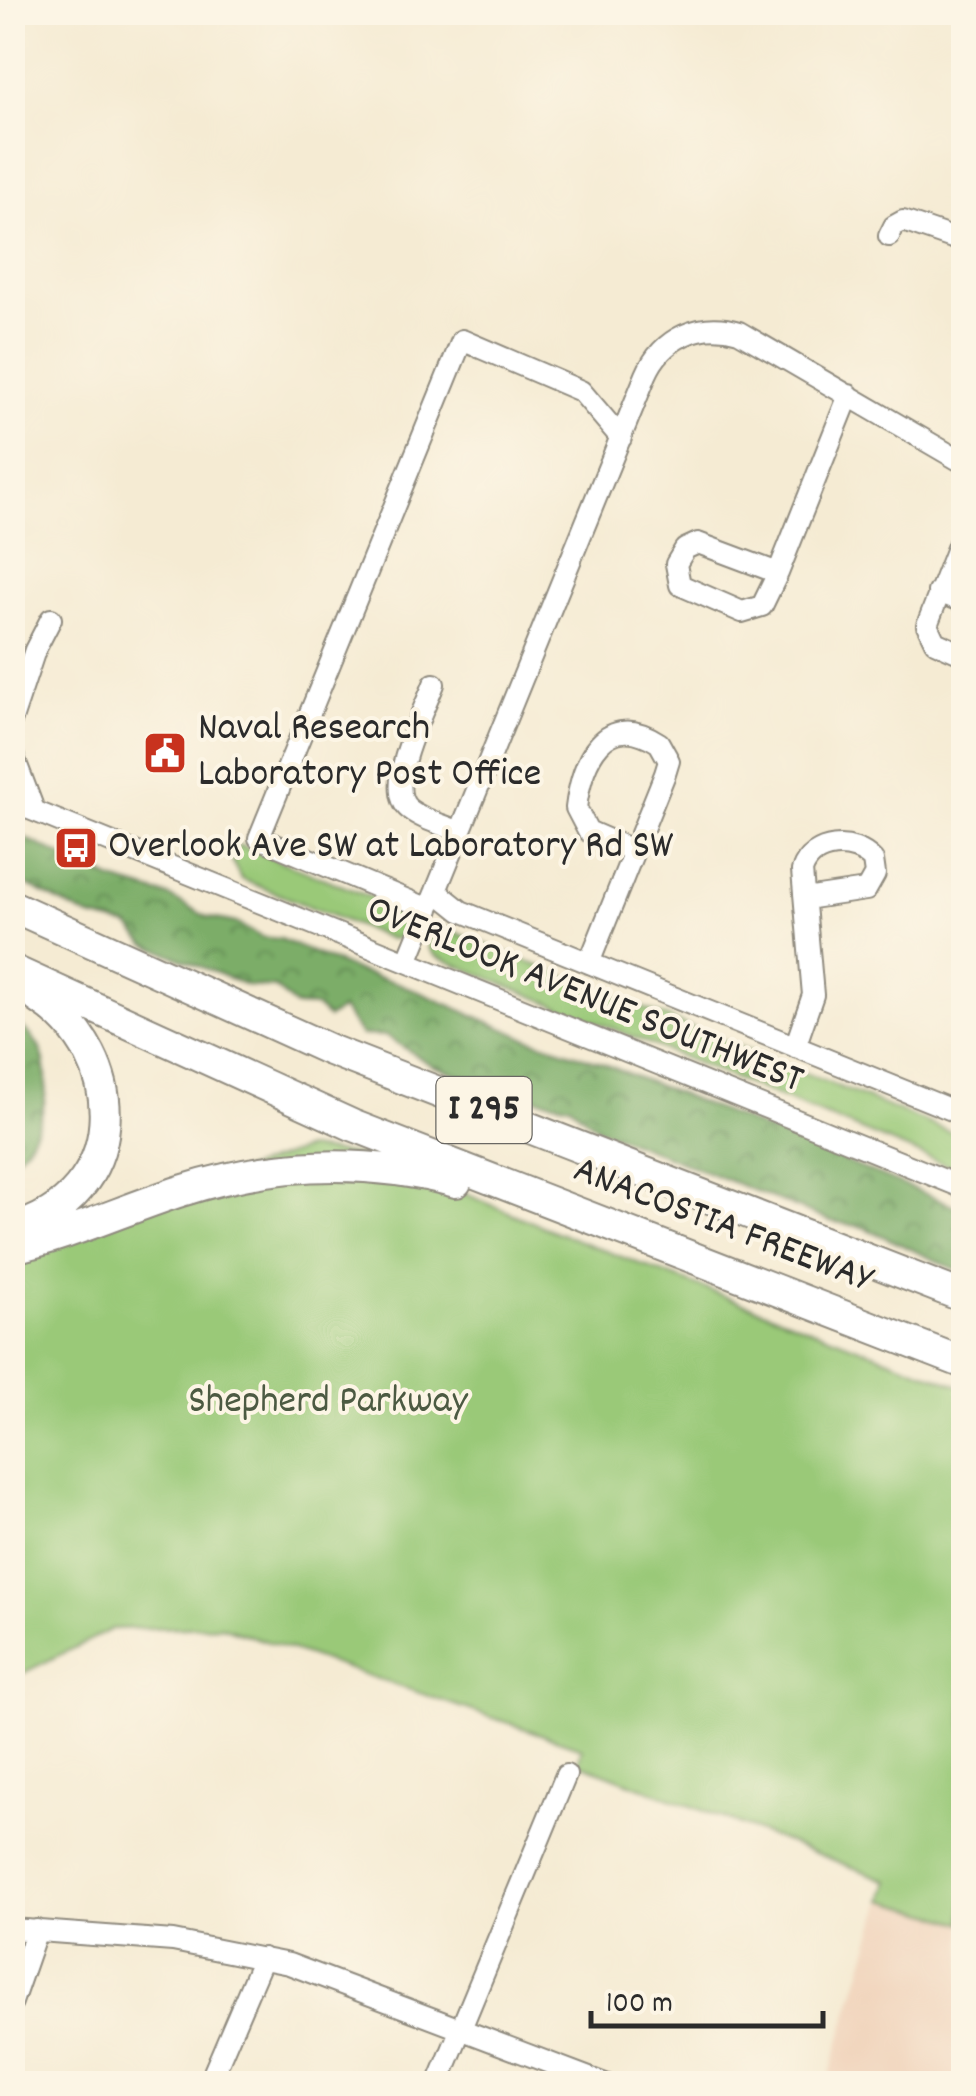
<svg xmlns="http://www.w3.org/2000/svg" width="976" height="2096" font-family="Dekko,sans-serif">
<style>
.built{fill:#f1d5bd}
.forest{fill:url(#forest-crowns);stroke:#536c4a;stroke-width:2.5}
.green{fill:#9ac978;stroke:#627a52;stroke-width:2.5}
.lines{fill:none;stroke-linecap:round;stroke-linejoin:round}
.minor-casing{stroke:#908b7f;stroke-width:24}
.highway-casing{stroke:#908b7f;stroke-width:34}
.minor{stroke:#fff;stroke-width:20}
.highway{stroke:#fff;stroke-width:30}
.labels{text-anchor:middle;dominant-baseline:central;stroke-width:8;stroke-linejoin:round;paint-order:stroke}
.shield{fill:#fcf5e5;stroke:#6a6863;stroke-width:2.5}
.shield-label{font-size:38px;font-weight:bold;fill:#2b2b2b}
.poi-label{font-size:40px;fill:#2b2b2b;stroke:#fcf5e5;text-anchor:start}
.street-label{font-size:40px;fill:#2b2b2b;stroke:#fcf5e5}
.park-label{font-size:40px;fill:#4c5a42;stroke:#fcf5e5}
</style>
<defs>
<pattern id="forest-crowns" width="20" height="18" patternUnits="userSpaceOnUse" patternTransform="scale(2.5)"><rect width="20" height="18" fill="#7bad68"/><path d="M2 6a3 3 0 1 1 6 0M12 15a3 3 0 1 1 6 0" fill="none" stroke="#658d56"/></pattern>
</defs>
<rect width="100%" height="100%" fill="#fcf5e5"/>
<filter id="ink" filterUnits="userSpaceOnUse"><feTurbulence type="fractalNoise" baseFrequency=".01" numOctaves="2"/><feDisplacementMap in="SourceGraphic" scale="20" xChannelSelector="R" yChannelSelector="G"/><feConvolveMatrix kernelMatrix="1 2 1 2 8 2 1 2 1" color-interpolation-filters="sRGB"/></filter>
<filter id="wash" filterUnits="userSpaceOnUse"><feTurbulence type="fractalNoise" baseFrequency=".0048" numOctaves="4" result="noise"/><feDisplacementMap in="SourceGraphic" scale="40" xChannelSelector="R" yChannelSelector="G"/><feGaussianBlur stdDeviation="2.25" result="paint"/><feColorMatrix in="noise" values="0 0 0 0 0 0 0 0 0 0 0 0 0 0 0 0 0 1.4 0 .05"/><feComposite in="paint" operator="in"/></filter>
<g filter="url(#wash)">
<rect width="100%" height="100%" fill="#f5ebd3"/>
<!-- built -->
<path class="built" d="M883,1900L963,1923V2083L827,2084Z"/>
<!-- forest -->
<path class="forest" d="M12,832L113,880L168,896L207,917L236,923L261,937L280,939L359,972L398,983L521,1036L602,1063L953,1205L963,1211V1273L863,1227L830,1221L599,1129L570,1105L509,1093L431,1065L386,1036L361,1035L342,1009L328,1018L316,1007L295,1006L276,988L248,986L145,944L129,926L90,917L13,878Z
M12,1020C23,1028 34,1036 40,1049C55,1083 41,1139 13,1160Z"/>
<!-- green -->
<path class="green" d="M239,845L406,911L411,922L405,937L390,939L241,879L232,861Z
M437,925L963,1137V1172L435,956L428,947Z
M306,1149L380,1158L551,1230L963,1387V1923L883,1900L889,1881L578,1763L582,1748L221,1626L112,1629L13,1678V1275L35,1240Z"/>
</g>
<g filter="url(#ink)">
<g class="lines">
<defs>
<path id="minor" d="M889,236L894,226L903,221L964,242
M964,530L927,625L935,642L964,655
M698,543L778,573L762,606L742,612L680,585L676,564L685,549Z
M778,573L849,395
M938,592L964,602
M434,684C424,711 383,788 409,809C423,820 444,825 460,832
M12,719L35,650L51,619
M12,752L34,810
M12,802L964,1188
M436,891L461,911L964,1115
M429,909L259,838L462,340L581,391L621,438
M407,962L646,375C662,338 700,320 739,332L964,463
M589,963L665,774L669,761L659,743C605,708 582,760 576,808L588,831L634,851
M795,1047L813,995L802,871C812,841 854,839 873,860L875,874L866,890L805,899
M12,1929L173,1941L289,1964L605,2084
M12,2002L37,1930
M209,2084L263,1958
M438,2084L566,1775"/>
<path id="highway" d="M12,906L330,1050L964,1297
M12,970L352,1125L964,1363
M12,1229C129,1198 133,1057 37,997
M12,1248C70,1235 125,1209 181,1191C271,1162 365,1158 456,1182"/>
</defs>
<!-- minor casing -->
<use href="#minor" class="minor-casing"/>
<!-- highway casing -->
<use href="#highway" class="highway-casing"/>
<!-- minor -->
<use href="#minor" class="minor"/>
<!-- highway -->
<use href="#highway" class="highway"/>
</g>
</g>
<!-- icons -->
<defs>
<symbol id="civic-square" viewBox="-11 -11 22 22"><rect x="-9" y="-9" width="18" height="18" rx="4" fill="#c8321e" stroke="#fcf5e5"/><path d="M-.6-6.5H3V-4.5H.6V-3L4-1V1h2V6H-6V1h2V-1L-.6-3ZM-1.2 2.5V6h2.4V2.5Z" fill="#fff"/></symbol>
<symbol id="bus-square" viewBox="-11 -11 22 22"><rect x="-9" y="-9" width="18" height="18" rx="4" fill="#c8321e" stroke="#fcf5e5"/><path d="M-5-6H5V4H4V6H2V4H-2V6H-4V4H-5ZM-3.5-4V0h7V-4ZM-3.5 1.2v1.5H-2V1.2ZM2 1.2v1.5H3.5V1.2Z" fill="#fff"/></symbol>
</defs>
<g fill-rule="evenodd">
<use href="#civic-square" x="140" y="728" width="50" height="50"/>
<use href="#bus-square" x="51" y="823" width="50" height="50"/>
</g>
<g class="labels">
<!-- shield labels -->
<rect class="shield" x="436.5" y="1077" width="95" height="66" rx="8"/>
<g class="shield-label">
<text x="484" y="1110">I 295</text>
</g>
<!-- poi labels -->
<g class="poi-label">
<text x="198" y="730">Naval Research<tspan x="198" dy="46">Laboratory Post Office</tspan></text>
<text x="108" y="848">Overlook Ave SW at Laboratory Rd SW</text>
</g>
<!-- street labels -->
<g class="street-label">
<text transform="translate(584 997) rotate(22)">OVERLOOK AVENUE SOUTHWEST</text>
<text transform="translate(722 1227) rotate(21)">ANACOSTIA FREEWAY</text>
</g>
<!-- park labels -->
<g class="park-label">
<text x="328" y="1403">Shepherd Parkway</text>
</g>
</g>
<!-- margin -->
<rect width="976" height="2096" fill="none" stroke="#fcf5e5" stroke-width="50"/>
<!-- scale -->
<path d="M591 2011v15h232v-15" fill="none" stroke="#2b2b2b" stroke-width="5"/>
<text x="606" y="2011" font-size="30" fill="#2b2b2b" stroke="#fcf5e5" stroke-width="8" paint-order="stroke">100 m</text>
</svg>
